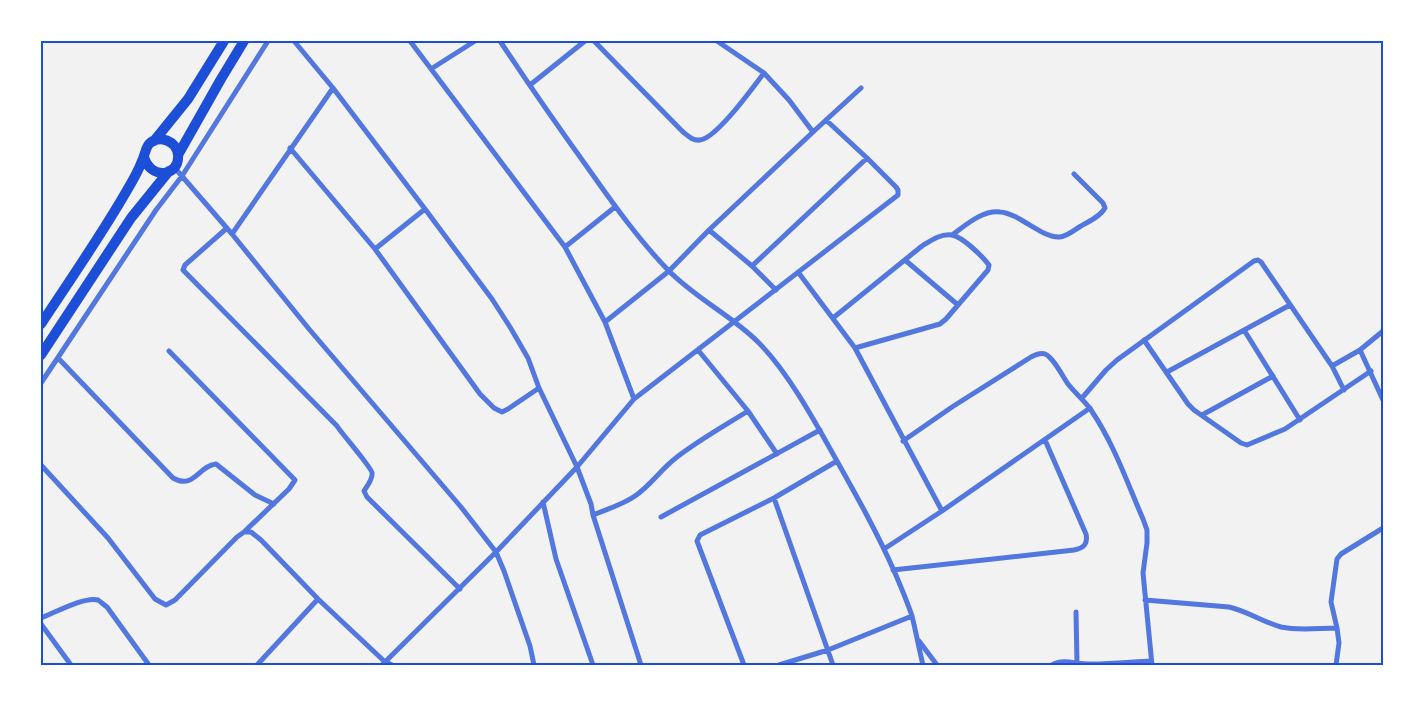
<svg xmlns="http://www.w3.org/2000/svg" width="1424" height="706" font-family="Manrope,sans-serif">
<style>
.lines{fill:none;stroke-linecap:round;stroke-linejoin:round}
.minor{stroke:#5277de;stroke-width:5}
.primary{stroke:#1d4ed8;stroke-width:10}
.neatline{fill:none;stroke:#1d4ed8;stroke-width:2}
</style>
<rect width="100%" height="100%" fill="#f2f2f2"/>
<g class="lines">
<!-- minor -->
<path class="minor" d="M294,41L333,88L425,209L492,299L510,327L528,358L539,388L577,467L591,504L593,515L641,665
M410,41L565,247L605,322L634,399
M500,41C529,85 559,128 590,171C614,205 639,240 668,270C695,298 731,315 758,342C787,371 813,418 833,454C855,493 877,532 895,573C901,587 907,601 912,616C916,632 919,649 923,665
M594,41L683,132C688,136 693,141 700,140C717,138 753,87 764,73
M717,41L764,73L789,100L813,132
M431,69L475,41
M530,85L585,41
M290,148L375,249L480,394L494,408L502,412L508,409L539,388
M174,167L232,234L309,329L461,507L496,552L504,571L530,646L534,665
M227,228L185,265L183,270L337,426C342,434 372,468 372,473C373,479 367,486 364,491L367,497L460,589
M709,230L752,266L776,290
M232,234L333,88
M952,235C966,225 982,210 1000,212C1019,213 1043,239 1060,237C1068,236 1074,230 1081,226C1089,221 1100,217 1105,208L1103,203L1074,174
M565,247L615,207
M375,249L425,209
M905,260L958,305
M752,266L867,158
M798,272L855,348L942,511
M833,318L922,246C930,241 941,233 952,235C963,237 983,257 989,265L988,270L946,319L940,324L855,348
M605,322L669,271L709,230L813,132L861,88
M1244,330L1300,420
M1144,340L1188,404L1194,410L1241,443L1247,445L1285,429L1371,371
M698,350L748,411L777,454
M1360,350L1383,400
M169,351L295,480L289,489L244,532
M58,358L173,478C194,490 198,466 216,464L255,495L274,504
M1332,366L1360,350L1383,331
M1167,372L1290,305
M41,383L156,210L182,176L268,41
M1082,398L1106,370L1117,360L1254,261L1258,260L1261,262L1332,366L1344,390
M1202,415L1273,376
M903,441L952,407L1031,357C1035,355 1040,352 1045,354C1053,357 1063,377 1068,384C1076,394 1085,401 1091,410C1114,444 1127,482 1143,519L1147,530V543L1143,573L1152,665
M41,465L108,538L155,599L166,605L175,600L237,537L244,532H251L261,540L318,599L384,661L392,665
M774,498L833,665
M543,502L556,559L593,665
M593,515C607,509 622,505 635,496C651,485 661,469 677,457C699,440 724,426 748,411
M661,517L820,430
M884,549L942,511L1090,408
M893,570L1074,550C1084,548 1088,544 1086,534L1045,440
M1145,600L1229,607C1247,611 1263,622 1281,627C1299,631 1319,628 1337,628
M1076,612L1077,663
M41,618C54,613 85,596 98,600C101,602 104,605 107,607L149,665
M41,624L71,665
M919,641L937,665
M257,665L318,599
M382,665L496,552L577,467L634,399L898,195V190L896,187L867,158L826,120
M744,665L697,541L700,535L774,498L837,461
M779,665L828,650L912,616
M1052,665C1064,658 1078,665 1091,664C1111,664 1131,662 1151,661
M1336,665L1339,643L1337,628L1331,602L1337,559L1341,554L1383,528"/>
<!-- primary -->
<path class="primary" d="M154,141L188,99L224,41
M178,155L221,79L244,41
M41,324C70,280 100,237 126,192C132,182 138,172 142,161C145,155 145,149 149,144C159,134 177,141 178,155C180,176 151,181 144,157
M41,355L131,218L169,171"/>
</g>
<!-- border -->
<rect width="1424" height="706" fill="none" stroke="#ffffff" stroke-width="85"/>
<rect x="42" y="42" width="1340" height="622" class="neatline"/>
</svg>
